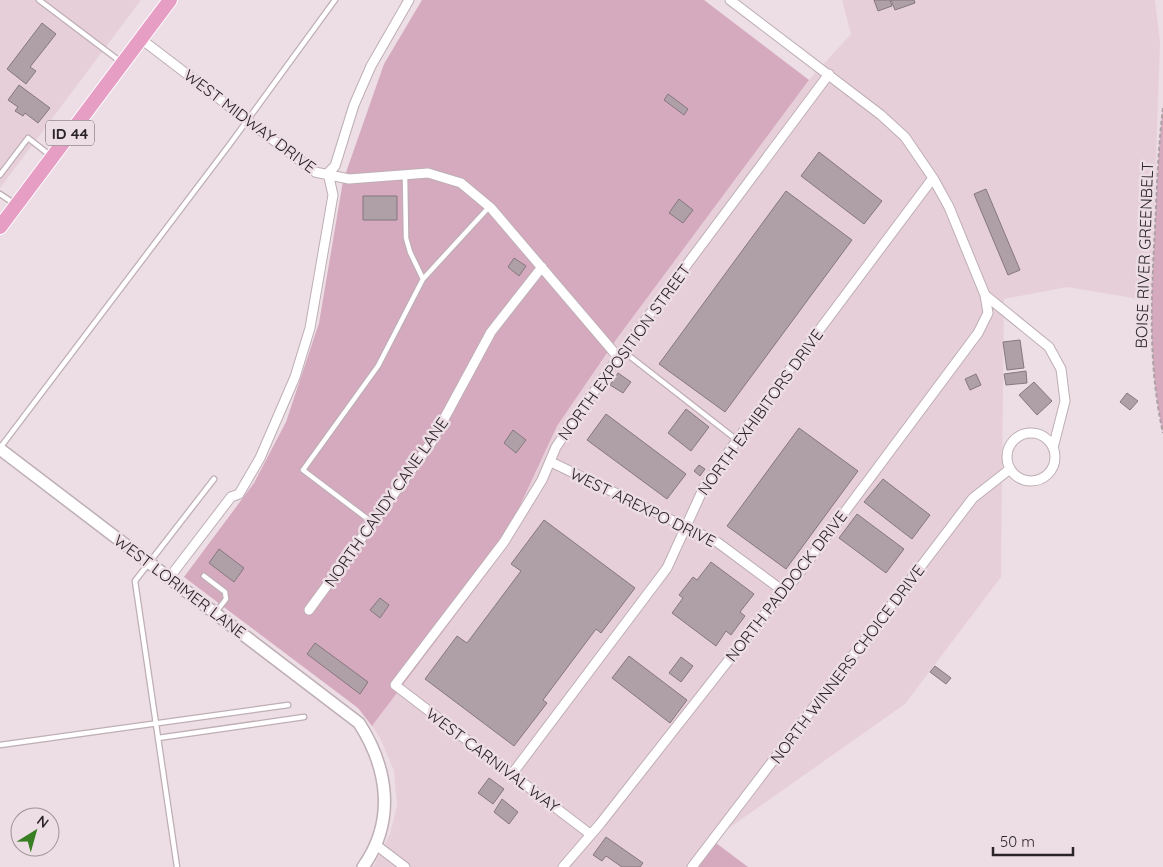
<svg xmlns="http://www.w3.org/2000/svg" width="1163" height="867" font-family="Quicksand,sans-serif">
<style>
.built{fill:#e7cfda}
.green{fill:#d5aabe}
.building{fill:#afa0a7;stroke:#85777d}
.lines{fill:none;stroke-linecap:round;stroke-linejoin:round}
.service-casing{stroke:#beaeb5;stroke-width:7}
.minor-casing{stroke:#beaeb5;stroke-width:11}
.tertiary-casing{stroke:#beaeb5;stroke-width:14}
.primary-casing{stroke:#fff;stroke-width:16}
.path{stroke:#ada0a5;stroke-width:2;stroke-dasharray:4 2.5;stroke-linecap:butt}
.service{stroke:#fff;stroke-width:4.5}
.minor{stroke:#fff;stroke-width:9}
.tertiary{stroke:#fff;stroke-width:11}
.primary{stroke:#e79ec5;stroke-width:14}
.labels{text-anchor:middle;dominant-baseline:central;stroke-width:5;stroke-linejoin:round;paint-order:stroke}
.shield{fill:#eddde4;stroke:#645c5f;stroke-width:1}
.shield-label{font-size:15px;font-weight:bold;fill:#2a2426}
.street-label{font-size:16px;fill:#2a2426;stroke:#eddde4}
</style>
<rect width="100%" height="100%" fill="#eddde4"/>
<!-- built -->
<path class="built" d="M0,0H141L0,188Z
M842,0H1155L1160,42L1151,301L1067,287L1004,299L1001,577L905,704L712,840L692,867H373L390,834L397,806L394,771L381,740L372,726L491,568L557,426L618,337L809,80L851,34Z"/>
<!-- green -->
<path class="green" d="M422,0H704L809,80L618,337L557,426L491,568L372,726L358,708L184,577L254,483L286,422L319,323L343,181L384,64Z
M1163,108V433C1148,365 1151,298 1155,229C1157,188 1158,148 1163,108Z
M712,840L748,867H692Z"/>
<!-- building -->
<path class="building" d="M874,0H890L892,6L878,11Z
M891,0H914L915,3L895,10Z
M42,23L56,34L30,67L36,71L26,84L7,69Z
M19,85L50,108L38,123L25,113L23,116L15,111L18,107L8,100Z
M668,94L688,109L684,115L664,100Z
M819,152L882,201L864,224L801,176Z
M986,189L1020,270L1008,275L974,194Z
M786,191L852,240L725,412L659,364Z
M363,196H397V220H363Z
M679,199L693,210L683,223L669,213Z
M514,258L526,266L519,276L508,267Z
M1020,340L1024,368L1007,370L1003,342Z
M1026,371L1027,383L1006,385L1004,374Z
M618,373L631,382L623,393L610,385Z
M976,374L981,385L970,390L965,379Z
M1034,382L1052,401L1037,415L1019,395Z
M1127,393L1138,401L1130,410L1120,402Z
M686,409L709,427L691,451L668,433Z
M606,414L686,474L667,499L587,440Z
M799,428L858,471L786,569L727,526Z
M513,430L526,440L516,453L504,443Z
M699,465L705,469L700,476L694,471Z
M883,479L930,515L912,539L864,502Z
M857,514L904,549L886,573L839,538Z
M544,520L635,588L601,633L596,629L543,700L547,703L514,746L425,679L457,636L467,643L521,571L511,564Z
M219,549L244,568L234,582L209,563Z
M711,562L754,594L740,612L745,616L731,635L726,631L716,646L672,613L683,598L679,595L693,577L697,580Z
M380,598L389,605L380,618L370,610Z
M315,643L368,682L360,694L307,654Z
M629,656L687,700L670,723L612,678Z
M681,657L693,666L681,682L669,673Z
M935,666L951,678L946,684L930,672Z
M489,778L504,789L493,804L478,793Z
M502,799L518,812L509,824L494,812Z
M606,837L643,863L640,867H622L606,856L602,861L593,855Z"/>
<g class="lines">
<defs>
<path id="service" d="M39,0L121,62
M0,175L28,138L51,156
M0,194L15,204
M423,279L490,206
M623,351L737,440
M0,448L230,144L335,0
M373,523L303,470L378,366L423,279L410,252L406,238L405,176
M204,576L225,592L226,599L216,612
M158,738L304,717
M0,745L288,705
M177,867L135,581L214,479"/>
<path id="minor" d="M730,0L881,115L905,137L933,178L949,207L985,295L1049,347L1061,369L1065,401L1053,448
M141,39L315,172L349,179L428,173L461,183L491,208L618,357
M1007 457a24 24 0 1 1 48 0a24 24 0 1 1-48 0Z
M551,462L717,542L783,591
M169,578L231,497L239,494L260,458L295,377L310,328L333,195L328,173L335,166L354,105L371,66L409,0
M309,610L431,443L491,332L542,267
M512,774L667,568L704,487L737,440L933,178
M590,834L395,685L504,542L542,480L556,447L618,357L829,74
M376,845L405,867
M563,867L600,824L783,591L794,580L978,333L988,313L985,295
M692,867L973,498L1010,469"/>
<path id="tertiary" d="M0,449L359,723C388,768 396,821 363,867"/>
<path id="primary" d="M0,227L170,0"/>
</defs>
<!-- service casing -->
<use href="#service" class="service-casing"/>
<!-- minor casing -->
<use href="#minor" class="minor-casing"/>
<!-- tertiary casing -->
<use href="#tertiary" class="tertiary-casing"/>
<!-- primary casing -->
<use href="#primary" class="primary-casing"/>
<!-- path -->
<path class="path" d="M1163,108C1158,148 1157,188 1155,229C1151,298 1148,365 1163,433"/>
<!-- service -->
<use href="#service" class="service"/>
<!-- minor -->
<use href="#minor" class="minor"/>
<!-- tertiary -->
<use href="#tertiary" class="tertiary"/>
<!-- primary -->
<use href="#primary" class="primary"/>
</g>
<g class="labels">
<!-- shield labels -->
<rect class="shield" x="46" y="120.5" width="48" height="25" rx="4"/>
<g class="shield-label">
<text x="70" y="133">ID 44</text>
</g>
<!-- street labels -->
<g class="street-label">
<text transform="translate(250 121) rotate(37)">WEST MIDWAY DRIVE</text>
<text transform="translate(1144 255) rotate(-88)">BOISE RIVER GREENBELT</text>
<text transform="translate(624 352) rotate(-54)">NORTH EXPOSITION STREET</text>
<text transform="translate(760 412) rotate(-54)">NORTH EXHIBITORS DRIVE</text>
<text transform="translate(386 502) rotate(-55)">NORTH CANDY CANE LANE</text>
<text transform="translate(643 507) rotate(26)">WEST AREXPO DRIVE</text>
<text transform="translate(180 586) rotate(37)">WEST LORIMER LANE</text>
<text transform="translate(786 586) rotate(-52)">NORTH PADDOCK DRIVE</text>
<text transform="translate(847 664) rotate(-53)">NORTH WINNERS CHOICE DRIVE</text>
<text transform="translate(493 760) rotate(37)">WEST CARNIVAL WAY</text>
</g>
</g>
<!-- north arrow -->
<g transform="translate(35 832) rotate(37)"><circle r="24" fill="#eddde4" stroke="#9f9398"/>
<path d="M0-4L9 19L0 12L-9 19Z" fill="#387e23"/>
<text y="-8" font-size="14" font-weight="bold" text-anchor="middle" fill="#2a2426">N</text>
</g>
<!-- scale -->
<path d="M993 847v8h80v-8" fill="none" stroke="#2a2426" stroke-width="2.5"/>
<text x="1000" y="847" font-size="15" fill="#2a2426" stroke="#eddde4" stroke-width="4" paint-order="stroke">50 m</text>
</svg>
